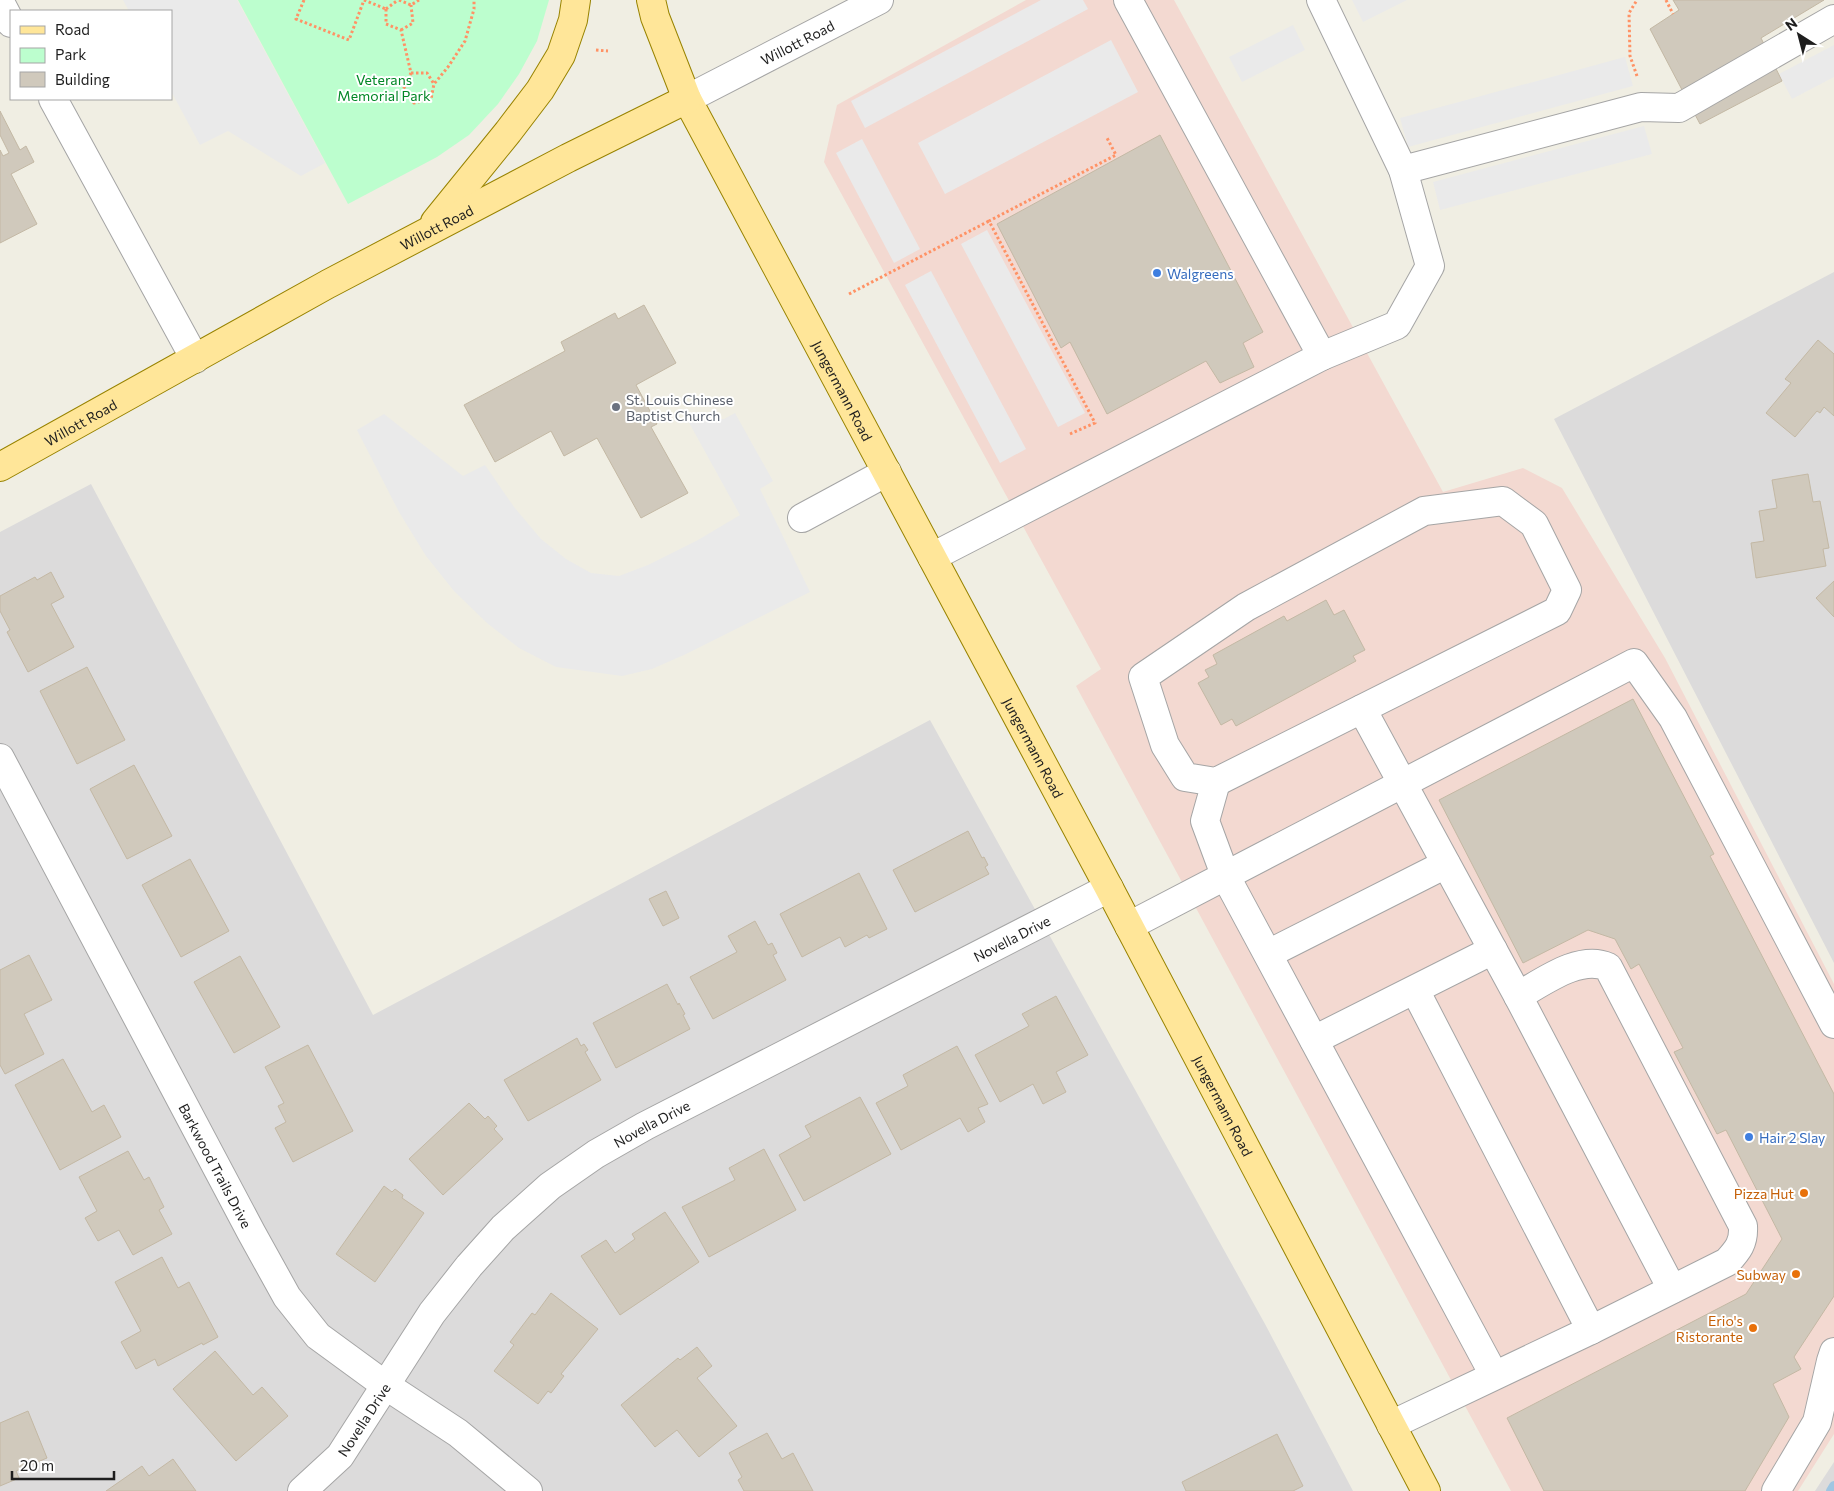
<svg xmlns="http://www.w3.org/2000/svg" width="1834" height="1491" font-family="Commissioner,sans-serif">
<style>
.residential{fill:#dcdbdb}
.commercial{fill:#f3d9d1}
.park{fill:#bcfece}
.parking{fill:#eaeaea}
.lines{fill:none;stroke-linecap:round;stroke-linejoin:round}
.stream{stroke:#a0c6e2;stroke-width:10}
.building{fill:#d0c9bc;stroke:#c3b8a4}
.minor-casing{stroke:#a5a5a5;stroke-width:30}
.major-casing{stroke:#988300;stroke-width:30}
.path{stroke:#ff9265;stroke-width:3;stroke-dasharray:2.5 2.5;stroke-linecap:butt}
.minor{stroke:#fff;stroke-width:28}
.major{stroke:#ffe699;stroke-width:28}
.shop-dot{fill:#3f7fe0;stroke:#fff;stroke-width:2}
.worship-dot{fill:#6b7280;stroke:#fff;stroke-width:2}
.food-dot{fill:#e8710a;stroke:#fff;stroke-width:2}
.labels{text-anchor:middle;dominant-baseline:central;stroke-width:4;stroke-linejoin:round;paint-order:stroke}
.street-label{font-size:14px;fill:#1e1e1e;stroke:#fff}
.park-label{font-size:14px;fill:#028726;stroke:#fff}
.shop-label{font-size:14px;fill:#366cbe;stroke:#fff;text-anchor:start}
.worship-label{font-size:14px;fill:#5b616d;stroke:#fff;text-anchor:start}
.food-label{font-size:14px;fill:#c56008;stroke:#fff;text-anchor:end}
</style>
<rect width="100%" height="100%" fill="#f0eee3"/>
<!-- residential -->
<path class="residential" d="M1834,272V963L1554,419Z
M91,484L373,1015L930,720L1265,1324L1353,1491H0V532Z
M1834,1462V1491H1815Z"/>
<!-- commercial -->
<path class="commercial" d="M1026,0H1174L1443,492L1523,468L1562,488L1665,658L1834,984V1434L1798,1491H1511L1076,686L1101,669L824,162L837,105Z"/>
<!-- park -->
<path class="park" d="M238,0H549L537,41L519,74L498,104L469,135L437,157L348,204Z"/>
<!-- parking -->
<path class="parking" d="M123,0H237L325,163L301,176L228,131L200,145L171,91V11H129Z
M1041,0H1083L1088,9L865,128L851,101Z
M1352,0H1407L1363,22Z
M1293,25L1305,50L1242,82L1229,57Z
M1111,40L1138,92L945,194L918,143Z
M1834,45V77L1792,99L1779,74Z
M1625,57L1633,86L1408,147L1400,118Z
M1644,126L1652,154L1440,210L1433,182Z
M862,139L920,249L894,263L836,153Z
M987,230L1085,413L1058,427L961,244Z
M931,271L1026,449L1000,463L905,285Z
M735,413L773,481L760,489L810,592L686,654L652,669L622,676L556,667L519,648L487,623L454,591L426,556L399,512L357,430L384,414L463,476L485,465L514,507L541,539L566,559L591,573L619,576L648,565L698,540L740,515L687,419H724Z"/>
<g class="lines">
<!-- stream -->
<path class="stream" d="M1831,1491L1834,1486"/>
</g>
<!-- building -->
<path class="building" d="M1673,0H1824L1761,38L1782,81L1700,124L1650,29L1679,10Z
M0,111L20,150L26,146L34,162L11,174L37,224L0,243V150L3,156L9,153L0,135Z
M1160,135L1263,332L1243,343L1254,367L1220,383L1206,361L1107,414L1070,342L1061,348L997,224Z
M644,305L676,363L636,385L657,424L651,427L688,493L641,518L597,438L564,456L551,431L495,462L464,405L565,351L561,342L615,313L618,319Z
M1818,340L1834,354V416L1824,407L1820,413L1817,411L1795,437L1766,413L1791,383L1785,379Z
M1808,474L1813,502L1820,501L1825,527L1829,548L1823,549L1826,566L1756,578L1751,543L1764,541L1759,511L1777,508L1772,480Z
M51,572L64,597L51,604L74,647L28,672L7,632L10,630L0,611V596L35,577L37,580Z
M1834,581V617L1816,598Z
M1326,600L1334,615L1344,610L1365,650L1353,656L1356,661L1236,726L1232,719L1221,725L1198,683L1209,677L1205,670L1217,664L1213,655L1284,616L1287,621Z
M87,667L125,740L77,764L40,691Z
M1633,699L1714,854L1710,856L1834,1094V1296L1794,1357L1801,1369L1773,1384L1789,1417L1745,1491H1544L1507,1418L1746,1294L1782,1239L1726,1130L1717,1134L1674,1052L1683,1048L1639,964L1631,969L1615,939L1588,930L1523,963L1439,800Z
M134,765L172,836L127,859L90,789Z
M968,831L982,858L984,857L988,865L985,867L989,874L915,912L893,870Z
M190,859L229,931L181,957L142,885Z
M859,873L887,929L869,938L867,935L845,947L840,937L802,957L780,914Z
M666,891L679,918L663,926L649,899Z
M755,921L768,945L772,943L777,953L773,955L786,980L713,1019L690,977L737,952L728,936Z
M29,955L52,1000L24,1014L44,1054L5,1074L0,1065V970Z
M240,956L280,1027L234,1053L194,982Z
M667,984L678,1005L679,1003L685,1014L683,1015L690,1029L616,1068L593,1023Z
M1056,996L1088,1055L1056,1072L1066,1092L1043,1104L1033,1084L1000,1102L975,1055L1029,1026L1022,1014Z
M577,1038L581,1046L584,1044L588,1050L585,1052L601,1080L528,1121L504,1080Z
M308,1045L353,1131L293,1162L275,1128L286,1122L278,1106L284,1103L265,1067Z
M957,1046L988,1104L978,1108L985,1122L968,1132L960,1118L901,1150L876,1103L908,1086L903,1075Z
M63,1059L92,1112L104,1105L121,1137L60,1170L15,1085Z
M860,1097L891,1154L804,1201L779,1155L811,1137L805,1126Z
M469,1103L485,1119L488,1116L497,1126L494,1129L503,1139L443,1195L409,1159Z
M764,1149L796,1210L709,1257L682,1207L735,1180L729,1168Z
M128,1151L144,1180L149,1177L164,1207L159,1210L172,1234L133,1255L119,1230L98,1241L85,1218L97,1211L79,1177Z
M384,1186L392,1192L395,1189L403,1195L402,1198L424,1213L375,1282L336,1254Z
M665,1212L699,1262L620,1315L581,1256L606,1240L615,1253L635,1239L632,1234Z
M162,1257L178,1288L189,1282L218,1337L203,1345L202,1343L158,1366L155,1359L136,1369L121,1342L141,1331L115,1282Z
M551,1293L598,1329L561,1374L564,1376L551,1393L548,1391L538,1404L494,1371L514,1345L510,1342L532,1313L535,1315Z
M697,1347L712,1366L697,1378L737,1426L699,1457L677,1430L655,1447L621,1405L678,1358L680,1360Z
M215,1351L253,1395L262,1387L288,1416L236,1461L173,1389Z
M28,1411L47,1458L16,1471L19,1478L0,1486V1423Z
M767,1433L782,1459L793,1453L813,1491H744L738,1480L742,1477L729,1453Z
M1277,1434L1303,1486L1293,1491H1186L1182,1482Z
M173,1459L196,1491H106L142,1466L149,1476Z"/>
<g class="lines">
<defs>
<g id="minor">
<path d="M1321,0L1403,170L1430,266L1397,325L1322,356"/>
<path d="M0,2L11,23"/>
<path d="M53,99L195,359"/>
<path id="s1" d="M687,99L879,0"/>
<path d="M1403,170L1641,107L1679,108L1834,19"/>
<path d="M1503,501L1534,524L1567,590L1557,611L1216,782L1185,777L1165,745L1143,677L1246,607L1424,511Z"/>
<path d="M802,518L887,472"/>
<path d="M932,557L1322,356L1128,0"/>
<path d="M1362,709L1518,996C1543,982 1580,954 1608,967L1743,1226C1744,1243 1738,1250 1727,1262L1591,1330L1391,1425"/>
<path id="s2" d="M0,758L251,1232L287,1297L318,1336L385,1385L458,1433L528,1491"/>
<path d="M1216,782L1205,821L1225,875L1494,1375"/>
<path d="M1129,926L1634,663L1673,718L1834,1024"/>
<path d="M1268,954L1446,864"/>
<path d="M1415,990L1591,1330"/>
<path d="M1518,996L1672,1289"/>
<path d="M1314,1040L1493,950"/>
<path id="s3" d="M302,1491L340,1456L432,1313L469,1266L503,1228L550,1186L596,1154L645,1126L1109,888"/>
<path d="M1776,1491L1817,1422L1831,1361L1834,1352"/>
</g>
<g id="major">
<path id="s4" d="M651,0L655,17L687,99L1109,888L1426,1491"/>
<path d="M435,222L508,132L540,90L561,55L573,20L576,0"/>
<path id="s5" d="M0,467L328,284L568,158L687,99"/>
</g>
</defs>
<!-- minor casing -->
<use href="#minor" class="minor-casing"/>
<!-- major casing -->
<use href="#major" class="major-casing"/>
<!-- path -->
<path class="path" d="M304,0L296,19L349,40L364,0
M364,0L386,9
M399,0L411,5L419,0
M1666,0L1673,14
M386,9V24L401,30L411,73L403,90L414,103L431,99L434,84L448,67L465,41L474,9V0
M386,9L398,0
M401,30L413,23L411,5
M596,50L608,51
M411,73H427L434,84
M1637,76L1630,56L1629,13L1637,0
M849,294L989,221
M1070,434L1095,423L989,221L1116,155L1106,136"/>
<!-- minor -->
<use href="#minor" class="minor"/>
<!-- major -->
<use href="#major" class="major"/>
</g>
<!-- markers -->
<g class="shop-dot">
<circle cx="1157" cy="273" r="5"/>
<circle cx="1749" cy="1137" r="5"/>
</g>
<circle class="worship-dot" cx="616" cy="407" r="5"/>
<g class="food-dot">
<circle cx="1804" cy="1193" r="5"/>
<circle cx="1796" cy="1274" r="5"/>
<circle cx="1753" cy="1328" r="5"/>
</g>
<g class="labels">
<!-- street labels -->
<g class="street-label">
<text stroke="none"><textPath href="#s1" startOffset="124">Willott Road</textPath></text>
<text stroke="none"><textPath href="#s5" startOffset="498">Willott Road</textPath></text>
<text stroke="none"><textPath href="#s4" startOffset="436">Jungermann Road</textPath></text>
<text stroke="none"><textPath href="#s5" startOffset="92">Willott Road</textPath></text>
<text stroke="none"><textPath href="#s4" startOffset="841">Jungermann Road</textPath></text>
<text stroke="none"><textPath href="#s3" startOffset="920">Novella Drive</textPath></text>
<text stroke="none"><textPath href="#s4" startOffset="1246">Jungermann Road</textPath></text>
<text stroke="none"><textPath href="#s3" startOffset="515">Novella Drive</textPath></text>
<text stroke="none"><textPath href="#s2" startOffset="461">Barkwood Trails Drive</textPath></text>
<text stroke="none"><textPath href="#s3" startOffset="95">Novella Drive</textPath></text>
</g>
<!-- park labels -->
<g class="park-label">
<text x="384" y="79">Veterans<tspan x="384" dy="16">Memorial Park</tspan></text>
</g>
<!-- shop labels -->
<g class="shop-label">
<text x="1167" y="273">Walgreens</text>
<text x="1759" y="1137">Hair 2 Slay</text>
</g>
<!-- worship labels -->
<g class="worship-label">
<text x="626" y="399">St. Louis Chinese<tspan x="626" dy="16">Baptist Church</tspan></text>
</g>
<!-- food labels -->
<g class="food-label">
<text x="1794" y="1193">Pizza Hut</text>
<text x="1786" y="1274">Subway</text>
<text x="1743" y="1320">Erio's<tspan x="1743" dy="16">Ristorante</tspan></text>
</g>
</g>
<!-- legend -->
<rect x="10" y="10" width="162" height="90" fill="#ffffff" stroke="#a5a5a5"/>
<rect x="20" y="26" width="25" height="8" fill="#ffe699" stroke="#a5a5a5"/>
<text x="55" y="35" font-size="15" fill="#1e1e1e">Road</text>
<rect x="20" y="48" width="25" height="15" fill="#bcfece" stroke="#a5a5a5"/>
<text x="55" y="60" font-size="15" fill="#1e1e1e">Park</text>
<rect x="20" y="72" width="25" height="15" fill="#d0c9bc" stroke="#a5a5a5"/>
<text x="55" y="85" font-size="15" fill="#1e1e1e">Building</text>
<!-- north arrow -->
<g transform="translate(1799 35) rotate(324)" stroke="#ffffff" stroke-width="4" paint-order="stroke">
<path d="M0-4L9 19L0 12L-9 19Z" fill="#1e1e1e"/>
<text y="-8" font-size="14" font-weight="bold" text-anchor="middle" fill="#1e1e1e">N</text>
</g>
<!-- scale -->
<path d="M12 1471v8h102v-8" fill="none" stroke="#1e1e1e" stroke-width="2.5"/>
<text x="20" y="1471" font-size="15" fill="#1e1e1e" stroke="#ffffff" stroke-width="4" paint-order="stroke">20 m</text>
</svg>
